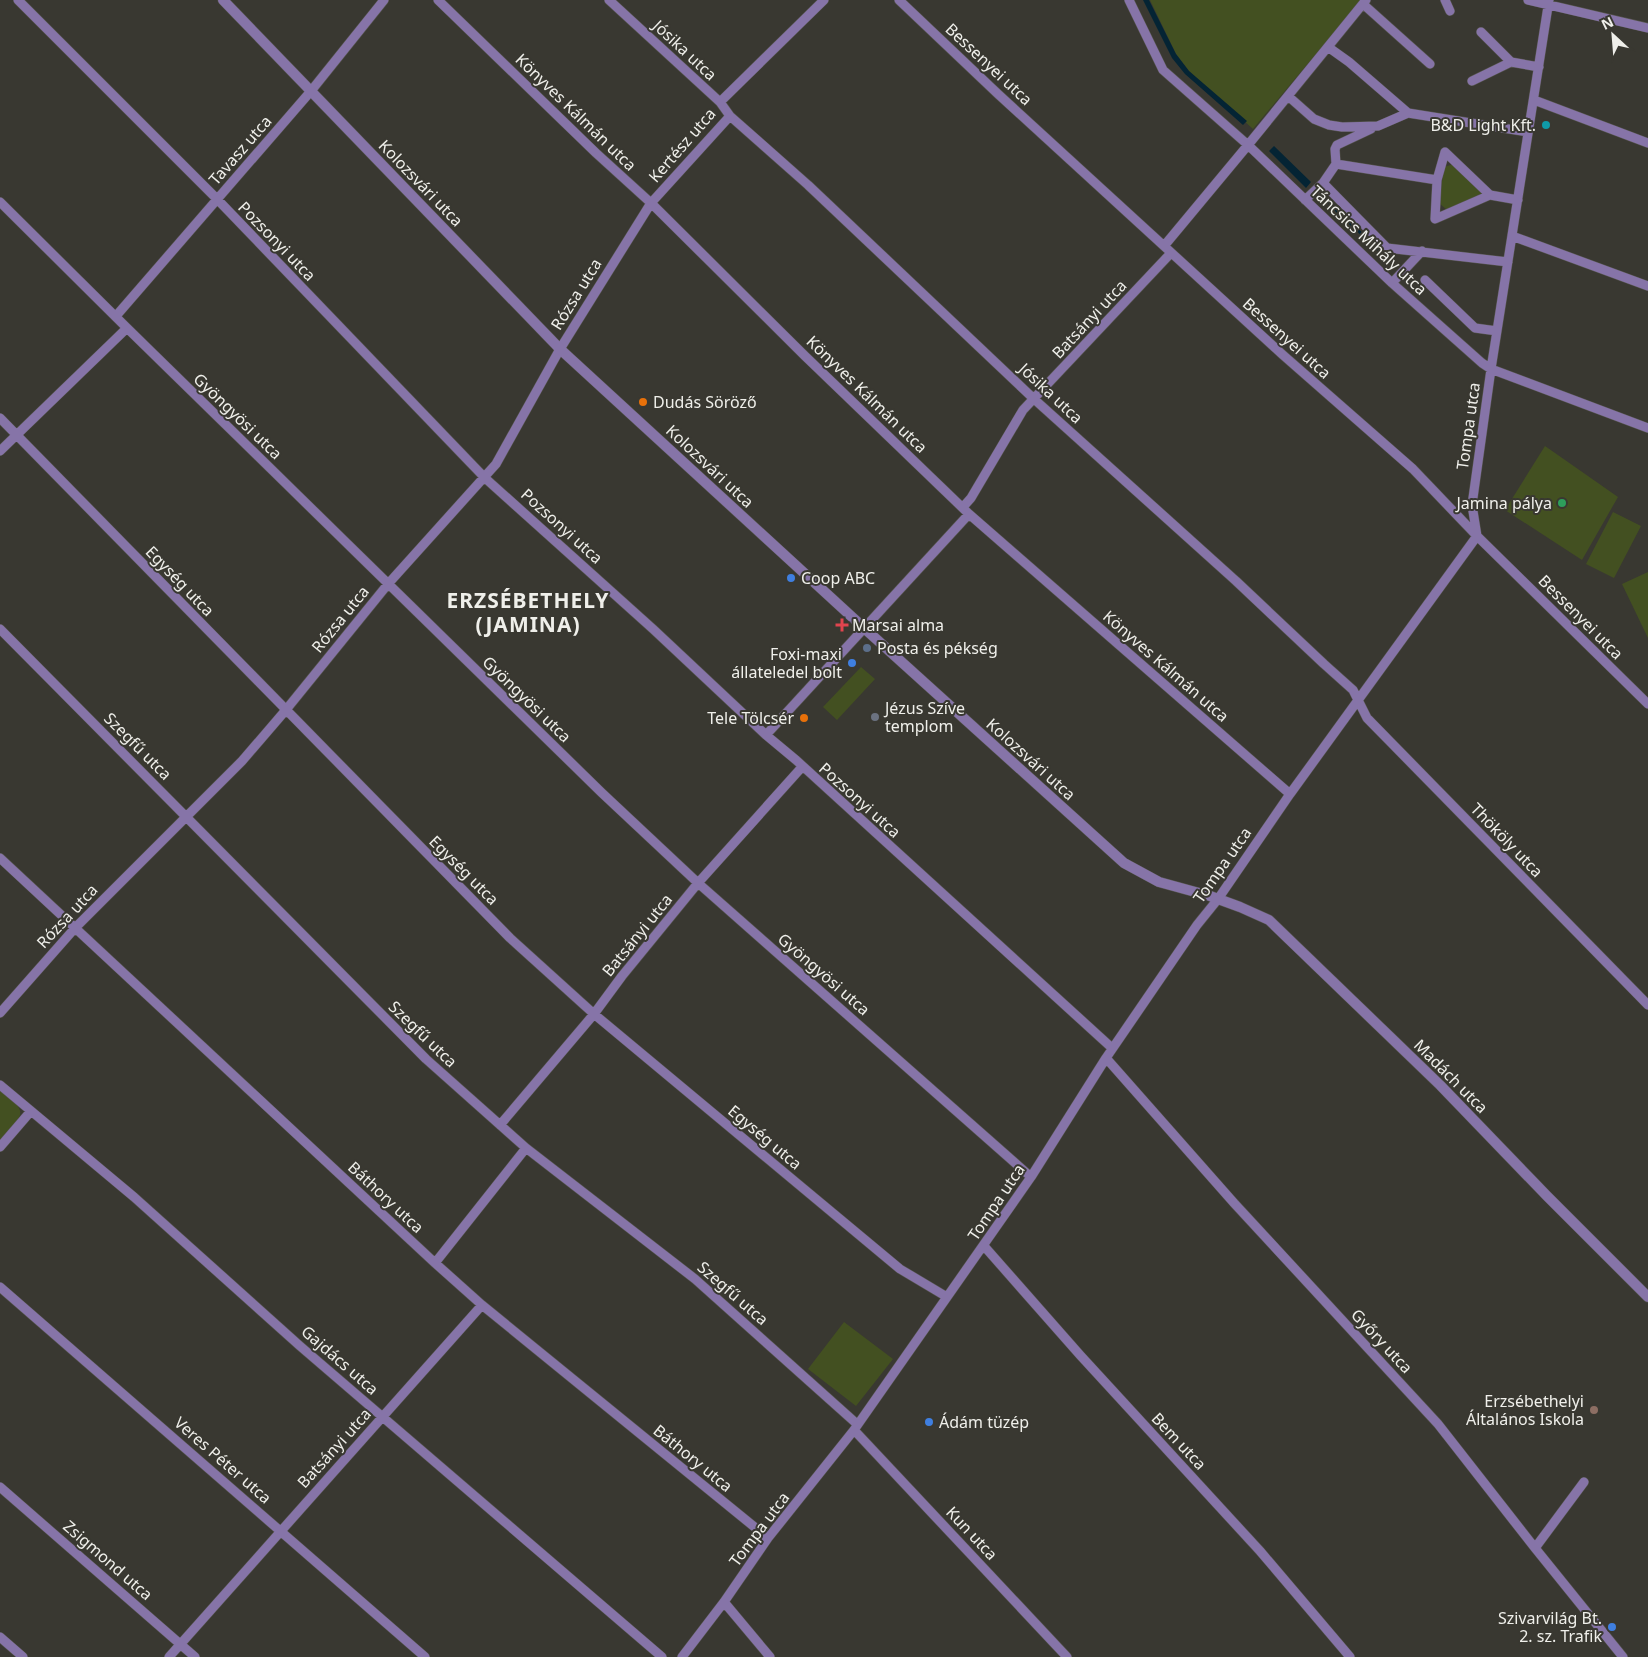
<svg xmlns="http://www.w3.org/2000/svg" width="1648" height="1657" font-family="'Noto Sans',sans-serif">
<style>
.green{fill:#435021}
.water{fill:#042434}
.lines{fill:none;stroke-linecap:round;stroke-linejoin:round}
.minor-casing{stroke:#56554f;stroke-width:10}
.tertiary-casing{stroke:#56554f;stroke-width:11}
.minor{stroke:#8674a8;stroke-width:9}
.tertiary{stroke:#8674a8;stroke-width:10}
.culture-dot{fill:#0f9aa8;stroke:#393831;stroke-width:2}
.food-dot{fill:#e8710a;stroke:#393831;stroke-width:2}
.leisure-dot{fill:#2e9e5b;stroke:#393831;stroke-width:2}
.shop-dot{fill:#3f7fe0;stroke:#393831;stroke-width:2}
.health-dot{fill:#e0444e;stroke:#393831;stroke-width:2}
.service-dot{fill:#5c6f8a;stroke:#393831;stroke-width:2}
.worship-dot{fill:#6b7280;stroke:#393831;stroke-width:2}
.education-dot{fill:#8d6e63;stroke:#393831;stroke-width:2}
.labels{text-anchor:middle;dominant-baseline:central;stroke-width:4;stroke-linejoin:round;paint-order:stroke}
.street-label{font-size:16px;fill:#efefea;stroke:#393831}
.poi-label{font-size:16px;fill:#efefea;stroke:#393831;text-anchor:end}
.district-label{font-size:21px;font-weight:bold;letter-spacing:1px;fill:#efefea;stroke:#393831}
</style>
<rect width="100%" height="100%" fill="#393831"/>
<!-- green -->
<path class="green" d="M1150,0H1361L1253,129L1189,71L1176,54Z
M1454,164L1483,193L1447,210L1439,203L1444,167Z
M1545,446L1618,497L1582,560L1505,510Z
M1613,512L1641,526L1614,578L1586,564Z
M1648,572V638L1622,584Z
M861,667L875,679L837,720L823,707Z
M0,1089C30,1115 24,1112 0,1140Z
M844,1322L893,1359L856,1406L808,1369Z"/>
<!-- water -->
<path class="water" d="M1143,0H1149L1176,54L1189,71L1247,121L1243,125L1185,74L1172,58Z
M1274,146L1311,182L1306,188L1269,151Z
M1321,194L1397,265L1395,267L1319,196Z"/>
<g class="lines">
<defs>
<path id="minor" d="M18,0L217,199L485,478L653,629L766,735L796,760L1112,1048
M438,0L596,153L651,203L805,356L969,514L1290,794
M609,0L720,102
M824,0L720,102L730,116L808,185L1034,399L1236,581L1324,664L1353,690L1367,718L1648,1005
M899,0L998,94L1283,355L1413,469L1477,536L1648,704
M1129,0L1163,70L1248,145L1392,283L1482,363L1491,369L1648,428
M1445,0L1450,11
M1528,0L1648,28
M1363,4L1430,64
M1481,32L1511,62
M1328,47L1349,62L1408,113
M1472,81L1511,62L1539,67
M1288,96L1314,119L1329,125L1342,127L1378,126L1408,113L1528,132
M1534,100L1648,143
M1336,164L1437,180
M1323,183L1387,248L1508,262
M1490,195L1445,152L1437,180L1435,219L1490,195L1518,200
M1305,200L1323,183L1336,164L1335,149L1337,145L1371,129
M0,202L127,328L602,793L698,883L1031,1177
M1512,236L1648,286
M1164,246L1248,145L1366,0
M1425,280L1475,328L1497,331
M1392,283L1422,251
M116,316L311,91L384,0
M0,418L510,938L594,1014L900,1269L947,1297
M0,451L127,328
M963,507L971,498L1023,410L1171,253
M0,629L426,1059L526,1148L695,1279L857,1424
M766,735L969,514
M0,858L435,1263L482,1305L768,1538
M0,1013L75,928L242,761L285,711L388,584L496,464L560,349L651,203L730,116
M1106,1058L1234,1203L1438,1424L1535,1548L1623,1657
M0,1085L134,1197L300,1346L662,1657
M500,1125L594,1014L622,976L698,883L802,767
M0,1147L31,1111
M984,1246L1080,1355L1260,1551L1350,1657
M435,1263L526,1148
M0,1287L425,1657
M854,1430L1067,1657
M0,1487L195,1657
M1535,1548L1584,1482
M724,1602L770,1657
M0,1637L23,1657
M169,1657L482,1305
M682,1657L724,1602L768,1538L854,1430L1031,1177L1106,1058L1197,925L1218,899L1290,794L1477,536L1472,505L1491,369L1549,0"/>
<path id="tertiary" d="M223,0L560,349L864,628L1124,863L1159,882L1210,896L1240,907L1269,920L1440,1085L1547,1196L1648,1297"/>
</defs>
<!-- minor casing -->
<use href="#minor" class="minor-casing"/>
<!-- tertiary casing -->
<use href="#tertiary" class="tertiary-casing"/>
<!-- minor -->
<use href="#minor" class="minor"/>
<!-- tertiary -->
<use href="#tertiary" class="tertiary"/>
</g>
<!-- markers -->
<circle class="culture-dot" cx="1546" cy="125" r="5"/>
<g class="food-dot">
<circle cx="643" cy="402" r="5"/>
<circle cx="804" cy="718" r="5"/>
</g>
<circle class="leisure-dot" cx="1562" cy="503" r="5"/>
<g class="shop-dot">
<circle cx="791" cy="578" r="5"/>
<circle cx="852" cy="663" r="5"/>
<circle cx="929" cy="1422" r="5"/>
<circle cx="1612" cy="1627" r="5"/>
</g>
<path class="health-dot" d="M839.5 617.5h5v5h5v5h-5v5h-5v-5h-5v-5h5z"/>
<circle class="service-dot" cx="867" cy="648" r="5"/>
<circle class="worship-dot" cx="875" cy="717" r="5"/>
<circle class="education-dot" cx="1594" cy="1410" r="5"/>
<g class="labels">
<!-- street labels -->
<g class="street-label">
<text transform="translate(685 50) rotate(43)">Jósika utca</text>
<text transform="translate(989 64) rotate(43)">Bessenyei utca</text>
<text transform="translate(576 112) rotate(44)">Könyves Kálmán utca</text>
<text transform="translate(682 145) rotate(-49)">Kertész utca</text>
<text transform="translate(240 150) rotate(-49)">Tavasz utca</text>
<text transform="translate(421 183) rotate(46)">Kolozsvári utca</text>
<text transform="translate(1369 240) rotate(43)">Táncsics Mihály utca</text>
<text transform="translate(277 241) rotate(46)">Pozsonyi utca</text>
<text transform="translate(576 294) rotate(-58)">Rózsa utca</text>
<text transform="translate(1089 319) rotate(-47)">Batsányi utca</text>
<text transform="translate(1287 338) rotate(42)">Bessenyei utca</text>
<text transform="translate(1051 393) rotate(43)">Jósika utca</text>
<text transform="translate(867 394) rotate(44)">Könyves Kálmán utca</text>
<text transform="translate(238 416) rotate(44)">Gyöngyösi utca</text>
<text transform="translate(1468 426) rotate(-82)">Tompa utca</text>
<text transform="translate(710 466) rotate(43)">Kolozsvári utca</text>
<text transform="translate(562 526) rotate(42)">Pozsonyi utca</text>
<text transform="translate(180 581) rotate(46)">Egység utca</text>
<text transform="translate(1581 617) rotate(45)">Bessenyei utca</text>
<text transform="translate(340 619) rotate(-51)">Rózsa utca</text>
<text transform="translate(1166 666) rotate(41)">Könyves Kálmán utca</text>
<text transform="translate(527 699) rotate(44)">Gyöngyösi utca</text>
<text transform="translate(138 746) rotate(45)">Szegfű utca</text>
<text transform="translate(1031 759) rotate(42)">Kolozsvári utca</text>
<text transform="translate(860 800) rotate(42)">Pozsonyi utca</text>
<text transform="translate(1507 840) rotate(46)">Thököly utca</text>
<text transform="translate(1222 865) rotate(-55)">Tompa utca</text>
<text transform="translate(464 870) rotate(45)">Egység utca</text>
<text transform="translate(67 916) rotate(-47)">Rózsa utca</text>
<text transform="translate(637 935) rotate(-51)">Batsányi utca</text>
<text transform="translate(824 974) rotate(41)">Gyöngyösi utca</text>
<text transform="translate(423 1034) rotate(44)">Szegfű utca</text>
<text transform="translate(1451 1076) rotate(45)">Madách utca</text>
<text transform="translate(765 1137) rotate(40)">Egység utca</text>
<text transform="translate(386 1197) rotate(43)">Báthory utca</text>
<text transform="translate(996 1202) rotate(-56)">Tompa utca</text>
<text transform="translate(733 1293) rotate(41)">Szegfű utca</text>
<text transform="translate(1382 1341) rotate(47)">Győry utca</text>
<text transform="translate(340 1360) rotate(41)">Gajdács utca</text>
<text transform="translate(1179 1441) rotate(47)">Bem utca</text>
<text transform="translate(334 1448) rotate(-48)">Batsányi utca</text>
<text transform="translate(693 1458) rotate(39)">Báthory utca</text>
<text transform="translate(223 1460) rotate(41)">Veres Péter utca</text>
<text transform="translate(759 1529) rotate(-53)">Tompa utca</text>
<text transform="translate(972 1533) rotate(47)">Kun utca</text>
<text transform="translate(108 1560) rotate(41)">Zsigmond utca</text>
</g>
<!-- poi labels -->
<g class="poi-label">
<text x="1536" y="125">B&amp;D Light Kft.</text>
<text x="653" y="402" text-anchor="start">Dudás Söröző</text>
<text x="1552" y="503">Jamina pálya</text>
<text x="801" y="578" text-anchor="start">Coop ABC</text>
<text x="852" y="625" text-anchor="start">Marsai alma</text>
<text x="877" y="648" text-anchor="start">Posta és pékség</text>
<text x="842" y="654">Foxi-maxi<tspan x="842" dy="18">állateledel bolt</tspan></text>
<text x="885" y="708" text-anchor="start">Jézus Szíve<tspan x="885" dy="18">templom</tspan></text>
<text x="794" y="718">Tele Tölcsér</text>
<text x="1584" y="1401">Erzsébethelyi<tspan x="1584" dy="18">Általános Iskola</tspan></text>
<text x="939" y="1422" text-anchor="start">Ádám tüzép</text>
<text x="1602" y="1618">Szivarvilág Bt.<tspan x="1602" dy="18">2. sz. Trafik</tspan></text>
</g>
<!-- district labels -->
<g class="district-label">
<text x="528" y="600">ERZSÉBETHELY<tspan x="528" dy="24">(JAMINA)</tspan></text>
</g>
</g>
<!-- north arrow -->
<g transform="translate(1613 35) rotate(334)" stroke="#393831" stroke-width="4" paint-order="stroke">
<path d="M0-4L9 19L0 12L-9 19Z" fill="#efefea"/>
<text y="-8" font-size="14" font-weight="bold" text-anchor="middle" fill="#efefea">N</text>
</g>
</svg>
